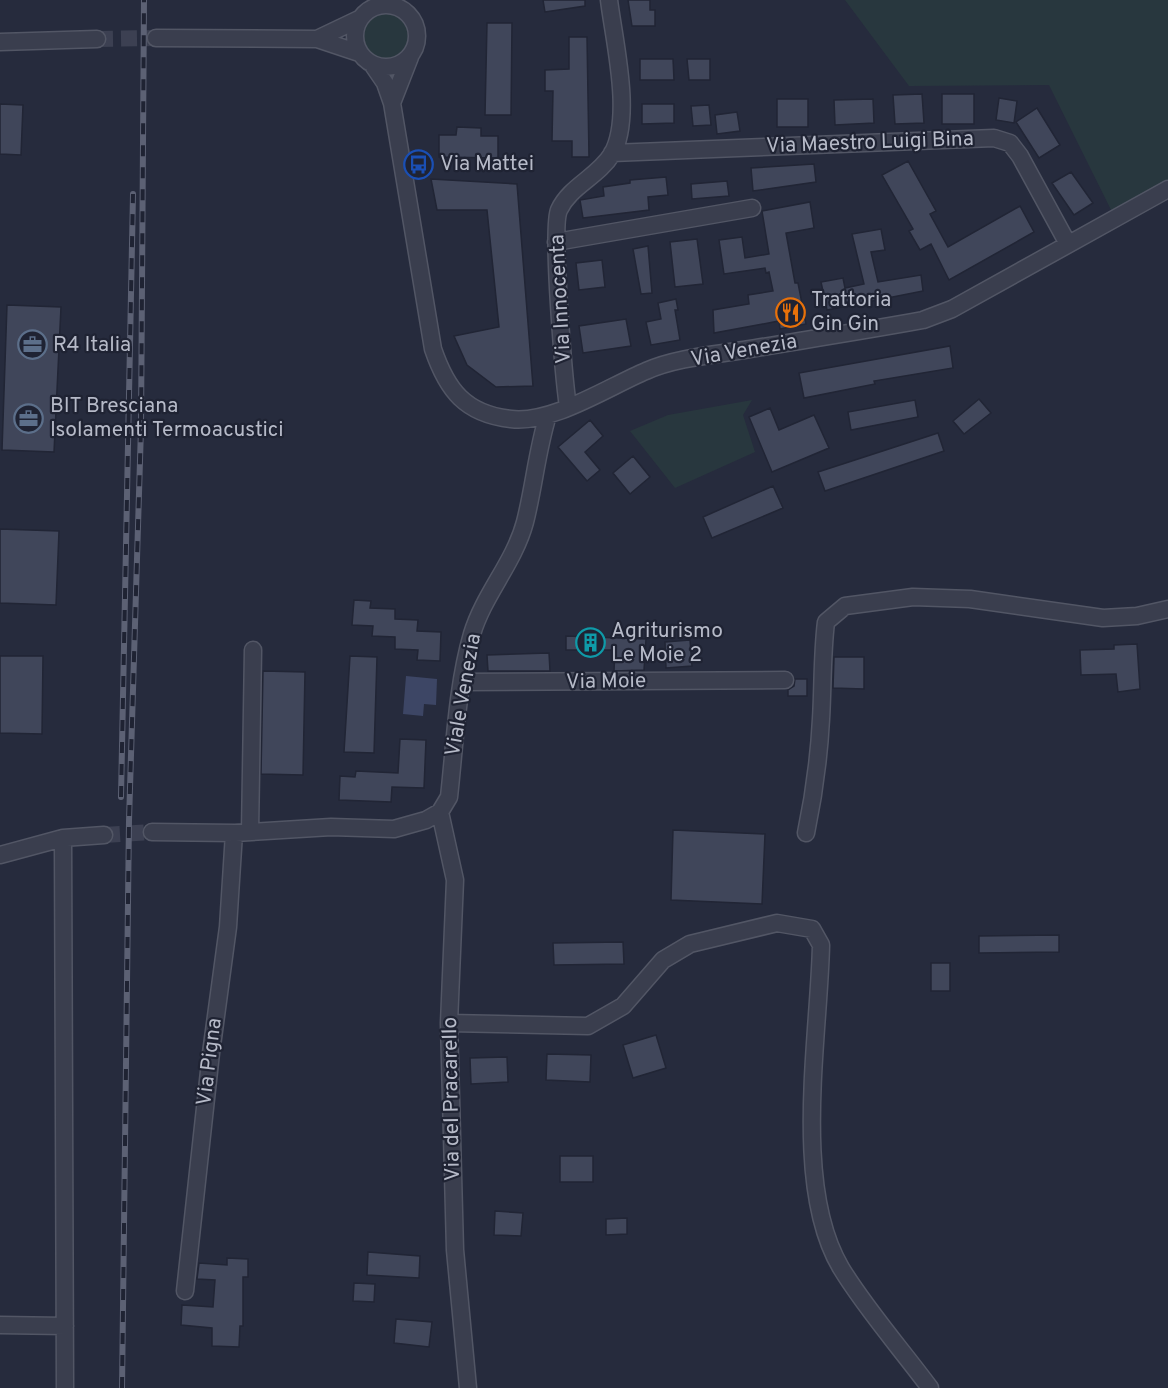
<svg xmlns="http://www.w3.org/2000/svg" width="1168" height="1388" font-family="Overpass,sans-serif">
<style>
.green{fill:#28373e}
.water{fill:#3d4665}
.building{fill:#40465a;stroke:#212535;stroke-width:1.5}
.lines{fill:none;stroke-linecap:round;stroke-linejoin:round}
.minor-tunnel{stroke:#3c4052;stroke-width:16;stroke-dasharray:16 8;stroke-linecap:butt}
.minor-casing{stroke:#525665;stroke-width:19}
.minor{stroke:#3a3e4e;stroke-width:16}
.rail-casing{stroke:#5c6174;stroke-width:6}
.rail{stroke:#1f2333;stroke-width:4;stroke-dasharray:11;stroke-linecap:butt}
.labels{text-anchor:middle;dominant-baseline:central;stroke-width:4.5;stroke-linejoin:round;paint-order:stroke}
.street-label{font-size:21px;fill:#b6bac8;stroke:#1f2333}
.poi-label{font-size:21px;fill:#b6bac8;stroke:#1f2333;text-anchor:start}
</style>
<rect width="100%" height="100%" fill="#262b3d"/>
<!-- green -->
<path class="green" d="M845,0H1168V189L1115,218L1049,85L909,86Z
M358 39a26 26 0 1 1 52 0a26 26 0 1 1-52 0Z
M752,400L743,415L755,452L675,488L630,431L668,415Z"/>
<!-- water -->
<path class="water" d="M406,676L437,679L436,705L424,704L423,716L403,714Z"/>
<!-- building -->
<path class="building" d="M543,0H585V6L545,12Z
M628,0H650V10H655V26H632Z
M487,23H512L511,115H485Z
M569,37H587L589,157H572V141H552L553,91H545V70L569,69Z
M640,59H673L674,80H640Z
M687,59H710V80H689Z
M922,94L924,123L895,124L893,95Z
M942,94H974V124H942Z
M999,98L1017,101L1014,123L996,120Z
M777,99H808V127H777Z
M873,99L874,123L835,125L834,100Z
M0,104L23,105L21,155L0,154Z
M642,104H674V123L642,124Z
M709,105L711,125L693,126L691,106Z
M1037,108L1060,145L1039,158L1016,122Z
M737,112L740,131L717,134L715,115Z
M457,127L481,128V136H498V158L439,157V135H456Z
M908,161L936,211L930,214L948,247L1020,206L1034,232L949,280L931,244L920,250L909,231L913,229L882,175Z
M814,164L816,182L753,191L751,168Z
M1071,172L1093,203L1074,215L1052,183Z
M666,177L668,195L648,197L649,210L583,218L580,200L604,196L603,187L630,183V180Z
M431,179L517,184L533,386L496,387L467,365L454,336L499,327L487,210H437Z
M727,181L729,196L692,199L691,184Z
M810,202L814,228L786,233L795,283H798L806,324L780,329L779,321L714,333L713,310L749,304L748,295L773,291L769,272L766,273L765,268L724,274L719,240L742,237L745,258L769,254L762,211Z
M881,229L885,250L871,252L878,282L921,275L923,291L827,310L821,282L843,278L845,288L864,284L852,234Z
M697,239L703,284L675,287L670,242Z
M648,246L652,293L641,294L633,249Z
M602,260L605,287L579,290L576,263Z
M676,299L678,310H675L680,340L651,345L646,322L661,319L658,303Z
M7,305L61,307L54,452L2,450Z
M626,319L631,346L583,353L579,326Z
M950,346L953,368L874,381L875,384L804,398L799,373Z
M979,399L991,413L964,434L953,421Z
M915,400L918,417L851,430L848,412Z
M770,408L779,430L814,415L829,448L772,472L749,417Z
M590,420L603,436L585,452L600,470L587,481L558,447Z
M938,433L944,451L825,491L818,472Z
M633,456L650,477L630,494L613,473Z
M773,486L783,508L712,538L703,517Z
M0,529L59,531L56,605L0,603Z
M354,600L371,601L370,608L395,609V619L418,620L417,631L441,632L440,661L417,660L418,650L395,649V637L372,636L373,626L352,625Z
M566,636L646,639L644,670L614,671L615,650H566Z
M690,640L692,666L666,668L665,642Z
M1137,644L1140,689L1118,692L1116,674L1081,675L1080,650L1114,649V645Z
M549,653L550,671H488L487,655Z
M0,656H43L42,734L0,733Z
M350,656L377,657L374,753L344,752Z
M834,657H864V689L833,688Z
M263,671L305,672L303,775L261,774Z
M795,679H807V696H788V690L794,686Z
M400,739L426,740L424,788L392,787L391,802L339,800L340,776L355,777L356,771L398,773Z
M673,830L765,834L762,904L671,900Z
M1059,935V952L979,953V936Z
M623,942L624,964L554,965L553,943Z
M931,963H950V991H931Z
M656,1035L666,1068L633,1078L623,1045Z
M547,1054L591,1055L590,1082L546,1080Z
M507,1057L508,1082L471,1084L470,1058Z
M560,1156H593V1182H560Z
M495,1211L523,1213L521,1236L494,1235Z
M627,1218V1234L606,1235V1219Z
M368,1252L420,1256L419,1278L367,1275Z
M227,1258L248,1259V1277H243V1326H240L239,1347L212,1346V1328L181,1325L182,1305L213,1307L215,1280L197,1279L199,1263L227,1265Z
M354,1283L375,1284L374,1302L353,1301Z
M396,1319L432,1322L429,1347L394,1343Z"/>
<g class="lines">
<!-- minor-tunnel -->
<path class="minor-tunnel" d="M97,39L156,38
M104,835L152,832"/>
<defs>
<path id="minor" d="M355 36a31 31 0 1 1 62 0a31 31 0 1 1-62 0Z
M156,38L317,39L359,53
M317,39L359,19
M0,42L97,39
M372,64L385,83L392,103L433,349C447,390 465,414 511,419C552,424 608,387 646,371C675,358 713,355 744,350C804,340 863,331 923,320L952,309L1168,189
M392,103L410,57
M612,153L994,138L1010,143L1020,156L1068,244
M556,242L752,208
M568,407C564,379 551,228 559,210C570,186 598,177 612,154C633,117 614,41 609,0
M462,682L785,680
M440,812L455,880L449,1023L455,1250L468,1388
M152,832L235,833L331,827L394,829L426,820L440,812L449,797C455,743 457,686 472,634C484,594 514,563 525,522C534,487 537,450 548,415
M250,832L253,650
M806,833C814,795 819,757 821,719C823,686 822,655 826,622L845,606L913,597L970,599L1103,618L1137,616L1168,609
M63,838L65,1388
M0,855L63,838L104,835
M449,1023L588,1026L623,1006L663,960L690,944L777,923L812,929L821,945C819,1038 792,1186 841,1268C865,1308 902,1350 930,1388
M185,1291L211,1053L228,927L234,833
M0,1325L65,1326"/>
</defs>
<!-- minor casing -->
<use href="#minor" class="minor-casing"/>
<!-- minor -->
<use href="#minor" class="minor"/>
<defs>
<path id="rail" d="M121,797L133,194
M122,1388L129,821L141,428L144,0"/>
</defs>
<!-- rail casing -->
<use href="#rail" class="rail-casing"/>
<!-- rail -->
<use href="#rail" class="rail"/>
</g>
<!-- icons -->
<defs>
<symbol id="bus-ring" viewBox="-11 -11 22 22"><circle r="9.5" fill="#1f2333" stroke="#1a4fb4" stroke-width="1.5"/><path d="M-5-6H5V4H4V6H2V4H-2V6H-4V4H-5ZM-3.5-4V0h7V-4ZM-3.5 1.2v1.5H-2V1.2ZM2 1.2v1.5H3.5V1.2Z" fill="#1a4fb4"/></symbol>
<symbol id="restaurant-ring" viewBox="-11 -11 22 22"><circle r="9.5" fill="#1f2333" stroke="#e8710a" stroke-width="1.5"/><path d="M-5-6h1v4h1v-4h1v4h1v-4h1v5L-1.5 .5V6h-2V.5L-5-1ZM5-6V6H3V1.5H1.5Q1.5-4 5-6Z" fill="#e8710a"/></symbol>
<symbol id="office-ring" viewBox="-11 -11 22 22"><circle r="9.5" fill="#1f2333" stroke="#5c6f8a" stroke-width="1.5"/><path d="M-6-3h4V-5.5h4V-3h4V5H-6ZM-1-4.5V-3h2v-1.5ZM-6 0V1H6V0Z" fill="#5c6f8a"/></symbol>
<symbol id="building-ring" viewBox="-11 -11 22 22"><circle r="9.5" fill="#1f2333" stroke="#0f9aa8" stroke-width="1.5"/><path d="M-4-6H4V6H1V3H-1V6H-4ZM-2.5-4.3h1.7v1.8h-1.7ZM.8-4.3h1.7v1.8H.8ZM-2.5-1h1.7V.8h-1.7ZM.8-1h1.7V.8H.8Z" fill="#0f9aa8"/></symbol>
</defs>
<g fill-rule="evenodd">
<use href="#bus-ring" x="402" y="148" width="33" height="33"/>
<use href="#restaurant-ring" x="774" y="296" width="33" height="33"/>
<use href="#office-ring" x="16" y="328" width="33" height="33"/>
<use href="#office-ring" x="12" y="402" width="33" height="33"/>
<use href="#building-ring" x="574" y="626" width="33" height="33"/>
</g>
<g class="labels">
<!-- street labels -->
<g class="street-label">
<text transform="translate(870 143) rotate(-2)">Via Maestro Luigi Bina</text>
<text transform="translate(561 299) rotate(-93)">Via Innocenta</text>
<text transform="translate(744 351) rotate(-10)">Via Venezia</text>
<text transform="translate(606 682) rotate(-1)">Via Moie</text>
<text transform="translate(464 695) rotate(-80)">Viale Venezia</text>
<text transform="translate(210 1062) rotate(-83)">Via Pigna</text>
<text transform="translate(452 1099) rotate(-91)">Via del Pracarello</text>
</g>
<!-- poi labels -->
<g class="poi-label">
<text x="440" y="164">Via Mattei</text>
<text x="811" y="300">Trattoria<tspan x="811" dy="24">Gin Gin</tspan></text>
<text x="53" y="345">R4 Italia</text>
<text x="50" y="406">BIT Bresciana<tspan x="50" dy="24">Isolamenti Termoacustici</tspan></text>
<text x="611" y="631">Agriturismo<tspan x="611" dy="24">Le Moie 2</tspan></text>
</g>
</g>
</svg>
